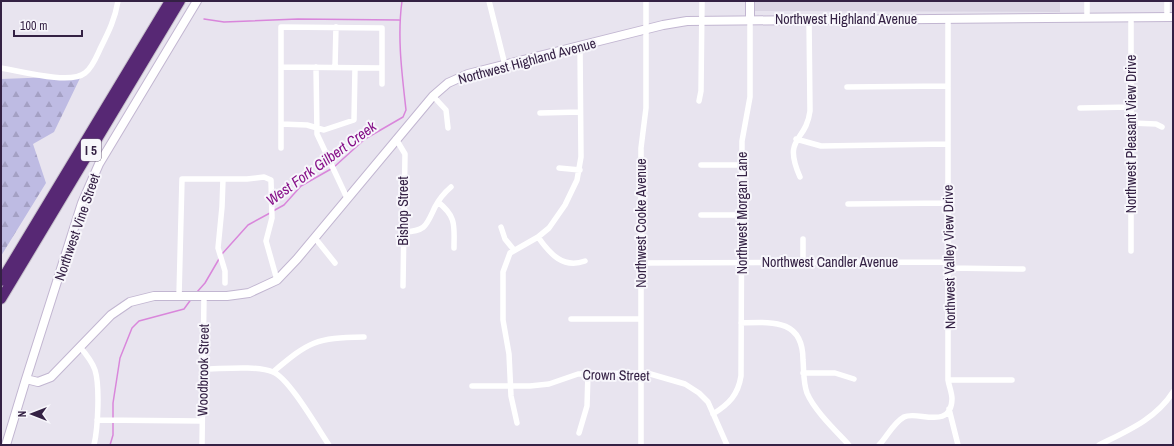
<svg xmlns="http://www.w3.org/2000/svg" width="1174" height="446" font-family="'Archivo Narrow',sans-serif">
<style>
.built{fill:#dbd5e4}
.forest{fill:url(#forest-firs)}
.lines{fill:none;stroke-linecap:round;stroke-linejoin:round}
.stream{stroke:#d986db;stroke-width:1.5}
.secondary-casing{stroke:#c2b6d1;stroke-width:10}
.highway-casing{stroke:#c6c1cb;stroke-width:12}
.street{stroke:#fff;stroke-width:5.5}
.secondary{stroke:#fff;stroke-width:8}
.highway{stroke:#572874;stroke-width:10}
.labels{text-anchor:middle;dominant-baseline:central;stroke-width:4;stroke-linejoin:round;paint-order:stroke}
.shield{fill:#f7f6fb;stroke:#6e617b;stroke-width:1}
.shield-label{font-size:13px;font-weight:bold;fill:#342144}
.street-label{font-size:14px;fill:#342144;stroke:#f7f6fb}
.water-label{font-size:15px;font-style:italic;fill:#871289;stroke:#f7f6fb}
</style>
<defs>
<pattern id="forest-firs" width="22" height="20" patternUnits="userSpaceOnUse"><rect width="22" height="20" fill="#bebbe3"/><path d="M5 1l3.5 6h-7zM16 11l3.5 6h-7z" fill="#a4a0c4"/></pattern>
</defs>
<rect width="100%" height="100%" fill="#e8e4ef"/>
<!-- built -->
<path class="built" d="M755,1H1060V12L755,11Z"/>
<!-- forest -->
<path class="forest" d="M81,76L54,132L33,144L46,183L1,256V79Z"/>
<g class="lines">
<!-- stream -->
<path class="stream" d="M204,19L224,22L298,19L399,20
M334,167L365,139L403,117L406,110C402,74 397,37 402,1
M273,211L284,205L301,186L331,169
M222,254L248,225L270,213
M197,292L205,283L219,259
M110,445L113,435V403L120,358L132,328L139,321L184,309L192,298"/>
<defs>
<path id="secondary" d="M750,1V20
M26,379L82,203L99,164L197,1
M6,445L26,379L38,382L51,377L111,315L130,302L154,296H227L249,293L277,280L297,259L433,96L448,83L468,74L663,25L687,21L1173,17"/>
<path id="highway" d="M1,281L170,1
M1,299L180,1"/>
</defs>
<!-- secondary casing -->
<use href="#secondary" class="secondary-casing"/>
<!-- highway casing -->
<use href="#highway" class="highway-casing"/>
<!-- street -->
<path class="street" d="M489,1L505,65
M1087,17V1
M1167,17V1
M281,67L382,68
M316,67L317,134L347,198
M335,67L336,27
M1,68C20,71 70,85 85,73C93,67 97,55 101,47C109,31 115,19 118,1
M847,87L948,86
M433,96L446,110L448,128
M699,101L701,91L702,1
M1080,108L1131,107
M540,113L580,112
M1131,123L1156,124L1162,127
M281,124L307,125L324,130L354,120L355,68
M396,139L405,154L403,286
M796,139L821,146L948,144
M281,148V27L382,28V84
M701,165H741
M559,168L580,170
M800,177C782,136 806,143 810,111L809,19
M223,179L222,207L218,248L225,271V283
M438,202C457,217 454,226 454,248
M848,204L948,203
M701,215H741
M501,227L505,239L514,250
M404,232C426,231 426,226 435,207C439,199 444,193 451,187
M538,237C550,254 563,269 585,261
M315,238L335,263
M803,239V262
M1131,251V17
M641,263L948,262
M948,268L1023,269
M179,296L182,179H247L264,177L271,180L272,218L266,241L277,280
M571,319H641
M741,323C773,322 803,319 803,360C804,371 803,382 807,393C814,410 836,431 849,445
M80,347C86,354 92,361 95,370C100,386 98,428 94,445
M202,369C222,369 255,365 273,372C289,378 318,429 329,445
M273,372C310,341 315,338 364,337
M803,373H835L854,379
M948,380H1012
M472,386H530L549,384L578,374L647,373L685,384L699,393L708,402L727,445
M949,409L958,445
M713,414C729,404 738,395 741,376L742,141L750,97V20
M97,420L202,421
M517,423L511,396L509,354L503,320V272L510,253L538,237L549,228L565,205L577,180L581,157L580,47
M579,433L587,406L588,373
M202,445L204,296
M641,445V148L646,108V1
M879,445C887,437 893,423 904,417C917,410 951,431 952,399C952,393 949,386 948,380V18
M1099,445C1127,431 1156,419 1173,392"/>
<!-- secondary -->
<use href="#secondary" class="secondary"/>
<!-- highway -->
<use href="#highway" class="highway"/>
</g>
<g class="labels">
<!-- shield labels -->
<rect class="shield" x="81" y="139" width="20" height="22" rx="3"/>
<g class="shield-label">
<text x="91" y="150">I 5</text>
</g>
<!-- street labels -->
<g class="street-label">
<text x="846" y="19">Northwest Highland Avenue</text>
<text transform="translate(527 61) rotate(-15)">Northwest Highland Avenue</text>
<text transform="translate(1131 134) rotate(-90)">Northwest Pleasant View Drive</text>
<text transform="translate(403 211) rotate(-90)">Bishop Street</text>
<text transform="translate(742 213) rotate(-90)">Northwest Morgan Lane</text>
<text transform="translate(641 223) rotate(-90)">Northwest Cooke Avenue</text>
<text transform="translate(77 227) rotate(-71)">Northwest Vine Street</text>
<text transform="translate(949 257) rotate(-91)">Northwest Valley View Drive</text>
<text x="830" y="262">Northwest Candler Avenue</text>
<text transform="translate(203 370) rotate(-89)">Woodbrook Street</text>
<text transform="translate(616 375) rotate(1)">Crown Street</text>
</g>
<!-- water labels -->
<g class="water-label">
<text transform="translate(321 163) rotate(-36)">West Fork Gilbert Creek</text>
</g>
</g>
<!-- border -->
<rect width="1174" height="446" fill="none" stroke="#342144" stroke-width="4"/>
<!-- north arrow -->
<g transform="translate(32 414) rotate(270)" stroke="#f7f6fb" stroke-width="3" paint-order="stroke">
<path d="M0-3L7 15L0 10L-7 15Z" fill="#342144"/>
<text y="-6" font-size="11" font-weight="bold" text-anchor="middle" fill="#342144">N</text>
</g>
<!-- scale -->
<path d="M14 30v6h68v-6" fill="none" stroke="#342144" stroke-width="2"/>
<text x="20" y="30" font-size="12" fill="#342144" stroke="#f7f6fb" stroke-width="3" paint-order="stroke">100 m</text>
</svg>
